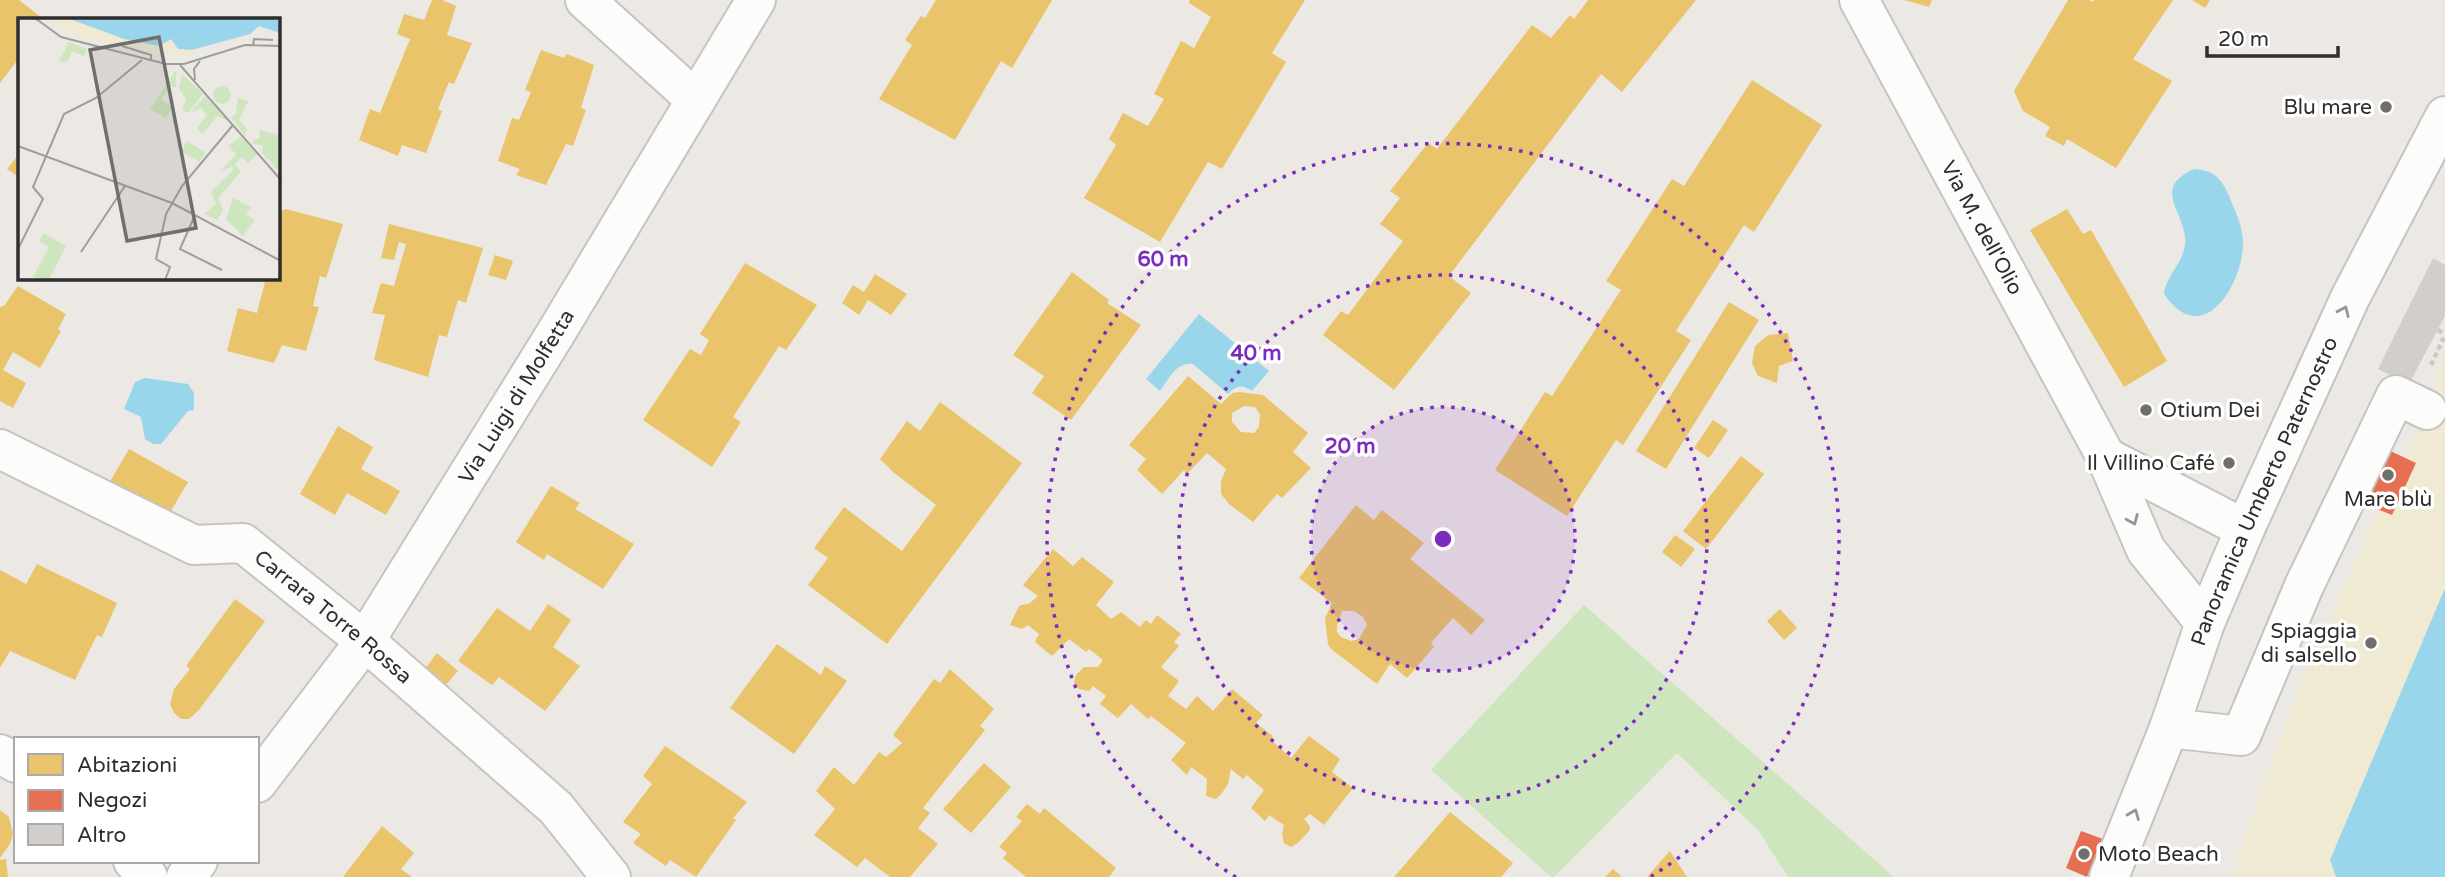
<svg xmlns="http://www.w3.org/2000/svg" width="2445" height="877" font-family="'Varela Round',sans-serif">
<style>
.green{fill:#cee6be}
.sand{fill:#f0ead3}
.water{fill:#99d6ec}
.homes{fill:#e9c46a;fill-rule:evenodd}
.shops{fill:#e76f51}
.building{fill:#d1cecb}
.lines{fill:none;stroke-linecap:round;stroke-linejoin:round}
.minor-casing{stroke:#c5c4c5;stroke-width:42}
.path{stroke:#c9c9c8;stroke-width:4.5;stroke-dasharray:5 3.5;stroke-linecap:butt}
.minor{stroke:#fcfcfb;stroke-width:38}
.oneway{stroke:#959594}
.ring{fill:none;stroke:#7b2cbf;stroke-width:3.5;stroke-dasharray:3.5 7}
.poi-dot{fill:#706f6e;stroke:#fff;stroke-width:2.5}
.labels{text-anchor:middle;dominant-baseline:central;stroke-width:7;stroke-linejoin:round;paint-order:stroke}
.poi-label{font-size:21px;fill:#2e2e2e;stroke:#fff;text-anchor:end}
.street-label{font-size:21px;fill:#2e2e2e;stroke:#fff}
.inset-road{fill:none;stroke:#a09e9b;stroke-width:2}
.view{fill:#706f6e;fill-opacity:0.15;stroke:#706f6e;stroke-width:3.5}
.inset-edge{fill:none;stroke:#2e2e2e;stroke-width:3.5}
.centre{fill:#7b2cbf;stroke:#fff;stroke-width:3.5}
.ring-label{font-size:21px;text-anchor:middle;font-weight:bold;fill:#7b2cbf;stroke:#fff;stroke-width:7;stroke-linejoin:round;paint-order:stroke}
</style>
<rect width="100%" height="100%" fill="#ece8e4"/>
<!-- green -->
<path class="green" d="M1584,605L1894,877H1788L1758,830L1677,753L1554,877H1551L1431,770Z"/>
<!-- sand -->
<path class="sand" d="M2445,351V588L2330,860L2336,877H2231L2295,698L2390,484L2427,410Z"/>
<!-- water -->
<path class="water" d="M2194,169C2214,170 2222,179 2229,196C2235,211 2243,226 2243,243C2243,284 2203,351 2164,294C2166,275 2183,264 2185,244C2188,214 2149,189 2194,169Z
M1199,314L1269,371L1252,391C1242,384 1236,385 1228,394L1193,364C1176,362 1169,379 1160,391L1146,379Z
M145,378L188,384L194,393V410L188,411L161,444H153L145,439L141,417L124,409L135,382Z
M2445,588V877H2336L2330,860Z"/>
<!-- homes -->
<path class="homes" d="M0,0H19L42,18L19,19V58L0,83Z
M432,0H442L456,6L447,35L472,43L454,84L449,82L438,109L442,111L426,153L402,145L398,156L359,140L370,109L380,113L410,39L397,34L404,14L424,20Z
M936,0H1052L1012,68L1001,61L955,140L879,99L912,45L905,40L921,16L925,18Z
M1190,0H1305L1272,53L1286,62L1222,169L1208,162L1160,242L1084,198L1116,145L1109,139L1123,113L1148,126L1164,99L1154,94L1181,41L1194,48L1211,17L1189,3Z
M1588,0H1696L1622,92L1601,74L1449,276L1471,293L1394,390L1323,335L1341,311L1348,315L1403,241L1380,224L1400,198L1390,191L1428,143L1437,149L1532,25L1551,38L1570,15L1574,19Z
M1904,0H1932L1929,7Z
M2068,0H2089L2092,2L2094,0H2173L2133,59L2172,81L2116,168L2067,139L2064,146L2045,136L2050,127L2023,111L2014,91Z
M2192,0H2210L2205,8Z
M541,50L564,58L567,54L594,65L581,108L586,110L573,146L566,144L546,185L516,175L520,169L498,161L512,118L519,120L531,92L525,90Z
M1752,80L1822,125L1754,232L1744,225L1676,331L1691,340L1623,445L1616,440L1567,516L1495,470L1545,392L1552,396L1621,290L1606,281L1672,179L1684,186Z
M19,154V177L7,169Z
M286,209L343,224L326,278L320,276L313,306L319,307L306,351L282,345L274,363L227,351L238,308L257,313L266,278H278V212Z
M2067,209L2083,234L2091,230L2167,361L2124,387L2030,230Z
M389,224L483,248L466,303L458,300L447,337L439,335L428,377L374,360L385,315L372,313L381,283L394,286L406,244L399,242L394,260L381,258Z
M495,255L513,261L506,280L488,275Z
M745,263L817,305L786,350L779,346L733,417L741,422L712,467L643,420L690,349L701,355L709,340L700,334Z
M1072,272L1109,300L1107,303L1141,325L1071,420L1032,393L1044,376L1013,355Z
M875,274L907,294L891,315L868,300L859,315L842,303L853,285L864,292Z
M18,286L66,314L58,329L61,331L40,368L13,352L3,370L26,383L13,408L0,401V307L4,306Z
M1729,302L1759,320L1666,469L1636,451Z
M1788,333L1793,361L1779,366L1777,383L1758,376L1752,363L1755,346L1768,335Z
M1188,376L1221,404L1232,393L1240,392L1263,395L1308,433L1293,452L1311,468L1282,498L1277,494L1253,522L1229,504L1221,494V481L1226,469L1207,453L1187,474L1184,470L1162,494L1137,470L1146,459L1129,445ZM1244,406L1255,407L1260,414L1259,427L1254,433L1241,432L1232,422V413Z
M940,402L1022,463L887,644L808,585L828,558L814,548L844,507L902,551L936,505L893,472L880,459L907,421L920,431Z
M1713,420L1728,430L1709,458L1694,448Z
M338,426L373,447L361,469L400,491L386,515L347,493L335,515L300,494Z
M129,449L188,482L168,516L109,483Z
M1741,456L1764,474L1706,549L1683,531Z
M551,486L580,503L575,509L634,544L603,589L547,554L544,560L516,542Z
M1356,505L1374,520L1382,510L1424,543L1410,559L1485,620L1471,635L1453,618L1431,643L1434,647L1407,678L1390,664L1377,684L1331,649L1328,644L1325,618L1332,603L1299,578ZM1342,611H1354L1363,617L1367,625L1359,639L1351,641L1341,637L1337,632V625Z
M1675,535L1695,549L1681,567L1662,552Z
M1053,549L1073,566L1082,557L1114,582L1096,605L1111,619L1121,612L1140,627L1146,620L1151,624L1157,615L1181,634L1174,642L1179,646L1161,667L1179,681L1168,696L1186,709L1197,696L1213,711L1232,689L1263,715L1256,723L1273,736L1270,739L1291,758L1309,736L1340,759L1332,772L1353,788L1324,825L1310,814L1304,819L1310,826L1309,831L1298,843L1291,847L1284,843L1282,835L1284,825L1269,815L1265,821L1251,808L1264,790L1247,775L1243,779L1231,769L1228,784L1222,793L1216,799L1206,796L1207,779L1191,767L1187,775L1171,760L1186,743L1151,716L1148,719L1131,704L1118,718L1100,704L1106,696L1093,686L1089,691L1079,689L1074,683L1076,675L1084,667H1098L1103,660L1089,649L1086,652L1069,639L1052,656L1035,642L1039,634L1028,625L1022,629L1010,625L1019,606L1030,603L1038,596L1023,585Z
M37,564L117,603L102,637L97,635L75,680L10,651L0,668V570L26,584Z
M235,599L265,621L199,710L189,719H181L174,713L170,704L174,689L190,669L186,666Z
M548,604L571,620L553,647L580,666L545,711L499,677L492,685L458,661L497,608L530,631Z
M1780,609L1797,628L1784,640L1767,621Z
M777,644L821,675L825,666L847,681L794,754L730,708Z
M437,653L458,671L442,689L424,670Z
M950,669L994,709L980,726L985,730L923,808L930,813L918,828L938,844L910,877H890L865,858L857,867L814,835L835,809L816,791L834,767L854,785L879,752L886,757L902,743L893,735L934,679L940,683Z
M665,746L747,802L733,818L736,820L696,877L670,860L666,866L633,843L641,834L623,822L652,784L643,776Z
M984,763L1011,787L971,833L943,809Z
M1027,804L1040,814L1044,808L1116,868L1109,877H1026L1003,858L1007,853L999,847L1022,821L1016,817Z
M0,810L9,817L13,834L10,844L0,858Z
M1450,812L1513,863L1501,877H1394Z
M382,826L414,853L401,869L412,877H343Z
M1670,851L1687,877H1647Z
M6,859L8,877H0V860Z
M1613,869L1622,877H1605Z"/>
<!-- shops -->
<path class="shops" d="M2384,448L2416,463L2392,515L2360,502Z
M2081,831L2103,839L2087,877L2066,868Z"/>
<!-- building -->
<path class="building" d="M2433,258L2445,265V316L2409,384L2378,369Z"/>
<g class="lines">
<defs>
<g id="minor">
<path d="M585,0L696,100"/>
<path id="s1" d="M1859,0L2106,457L2146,550L2205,623"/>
<path id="s2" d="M0,449L194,545L243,543L365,641L556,808L611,877"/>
<path d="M2106,457L2245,529"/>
<path d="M2169,728L2241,736L2304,586L2396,395L2427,410"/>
<path d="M0,754L16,763"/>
<path id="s3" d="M257,783L365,641L554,336L756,0"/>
<path d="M133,861L148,877"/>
<path d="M186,877L198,861"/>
<path id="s4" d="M2109,877L2169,728L2205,623L2245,529L2350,298L2445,116"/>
</g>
</defs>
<!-- minor casing -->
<use href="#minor" class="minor-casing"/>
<!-- path -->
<path class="path" d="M2438,330L2445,334
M2431,365L2445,335"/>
<!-- minor -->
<use href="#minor" class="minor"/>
</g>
<!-- one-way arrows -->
<defs><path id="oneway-chevron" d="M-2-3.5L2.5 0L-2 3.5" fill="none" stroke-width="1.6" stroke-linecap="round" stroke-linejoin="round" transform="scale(1.75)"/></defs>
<g class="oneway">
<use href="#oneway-chevron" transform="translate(2344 311) rotate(-66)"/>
<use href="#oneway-chevron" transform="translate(2133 520) rotate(67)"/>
<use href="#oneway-chevron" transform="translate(2134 814) rotate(-68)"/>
</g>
<!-- distance rings -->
<circle cx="1443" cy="539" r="132" fill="#7b2cbf" fill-opacity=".12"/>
<g class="ring">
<circle cx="1443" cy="539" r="132"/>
<circle cx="1443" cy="539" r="264"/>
<path d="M1236 877A396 396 0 1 1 1650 877"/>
</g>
<!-- markers -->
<g class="poi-dot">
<circle cx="2386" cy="107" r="7"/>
<circle cx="2146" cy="410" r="7"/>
<circle cx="2229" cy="463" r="7"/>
<circle cx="2388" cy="475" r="7"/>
<circle cx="2371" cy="643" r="7"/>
<circle cx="2084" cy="854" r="7"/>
</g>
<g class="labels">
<!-- poi labels -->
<g class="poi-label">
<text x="2372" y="107">Blu mare</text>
<text x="2160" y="410" text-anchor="start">Otium Dei</text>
<text x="2215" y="463">Il Villino Café</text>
<text x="2388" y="499" text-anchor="middle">Mare blù</text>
<text x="2357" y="631">Spiaggia<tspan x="2357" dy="24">di salsello</tspan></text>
<text x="2098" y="854" text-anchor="start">Moto Beach</text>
</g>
<!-- street labels -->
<g class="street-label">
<text stroke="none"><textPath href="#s1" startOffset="259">Via M. dell'Olio</textPath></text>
<text stroke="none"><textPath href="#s3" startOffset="466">Via Luigi di Molfetta</textPath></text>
<text stroke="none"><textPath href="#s4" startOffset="416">Panoramica Umberto Paternostro</textPath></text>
<text stroke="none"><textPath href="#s2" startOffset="382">Carrara Torre Rossa</textPath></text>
</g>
</g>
<!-- overview -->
<g transform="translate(18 18)">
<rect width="262" height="262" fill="#ece8e4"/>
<path d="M51,24L69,31L66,38L54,33L49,45L41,43ZM158,52V69H152L143,81L154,89L148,100L132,91ZM164,56L185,76L170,95L164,92L168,82L161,70ZM195 77a9 9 0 1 1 18 0a9 9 0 1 1-18 0ZM187,78L211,103L199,98L185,116L179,110L189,97L183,90L172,95ZM220,80L230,83L221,102L229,111L227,118L213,99L218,96ZM241,112L262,117L260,152L244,135L245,128L233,125L242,119ZM223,119L239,136L230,146L224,139L217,146L223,154L200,180L205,192L199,202L186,196L198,186L193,174L215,152V148L203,153L218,136L210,128ZM169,123L188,135L181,144L163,133ZM215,180L233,189L228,196L237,202L225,218L208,201ZM25,215L48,228L31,262L15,259L31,229L21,223Z" fill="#cee6be"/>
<path d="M32,0H49L141,28L153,21L178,30L173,40L94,27L49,14Z" fill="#f0ead3"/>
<path d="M49,0H262V15L241,8L232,16L174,32L160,31L153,21L141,28L106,21Z" fill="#99d6ec"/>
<path class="inset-road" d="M17,0L43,19L148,46H166L227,27L263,28M104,28L133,37V43M235,28L236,21L255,22M162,47L263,162M177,62L176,51L182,43M0,128L154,185L263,243M177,197L162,231L204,252M0,231L25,181L15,169L46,96L78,80L124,42M63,234L107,168M147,262L152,249L138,241L148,196L164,168L215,107"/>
<path class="view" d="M141,19L178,210L109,223L72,32Z"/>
<rect width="262" height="262" class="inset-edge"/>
</g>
<circle cx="1443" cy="539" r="10" class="centre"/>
<g class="ring-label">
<text x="1163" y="266">60 m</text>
<text x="1256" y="360">40 m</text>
<text x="1350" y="453">20 m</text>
</g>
<!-- legend -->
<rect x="14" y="737" width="245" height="126" fill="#ffffff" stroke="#ababab" stroke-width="2"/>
<rect x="28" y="754" width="35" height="21" fill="#e9c46a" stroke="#ababab" stroke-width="2"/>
<text x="77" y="772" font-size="21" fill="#2e2e2e">Abitazioni</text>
<rect x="28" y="790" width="35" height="21" fill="#e76f51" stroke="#ababab" stroke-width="2"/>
<text x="77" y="807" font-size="21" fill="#2e2e2e">Negozi</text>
<rect x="28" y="824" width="35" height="21" fill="#d1cecb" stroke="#ababab" stroke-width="2"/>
<text x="77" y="842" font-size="21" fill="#2e2e2e">Altro</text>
<!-- scale -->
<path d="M2207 46v10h131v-10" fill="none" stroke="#2e2e2e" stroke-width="3.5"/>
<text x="2218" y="46" font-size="21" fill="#2e2e2e" stroke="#ffffff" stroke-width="5" paint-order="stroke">20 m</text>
</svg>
